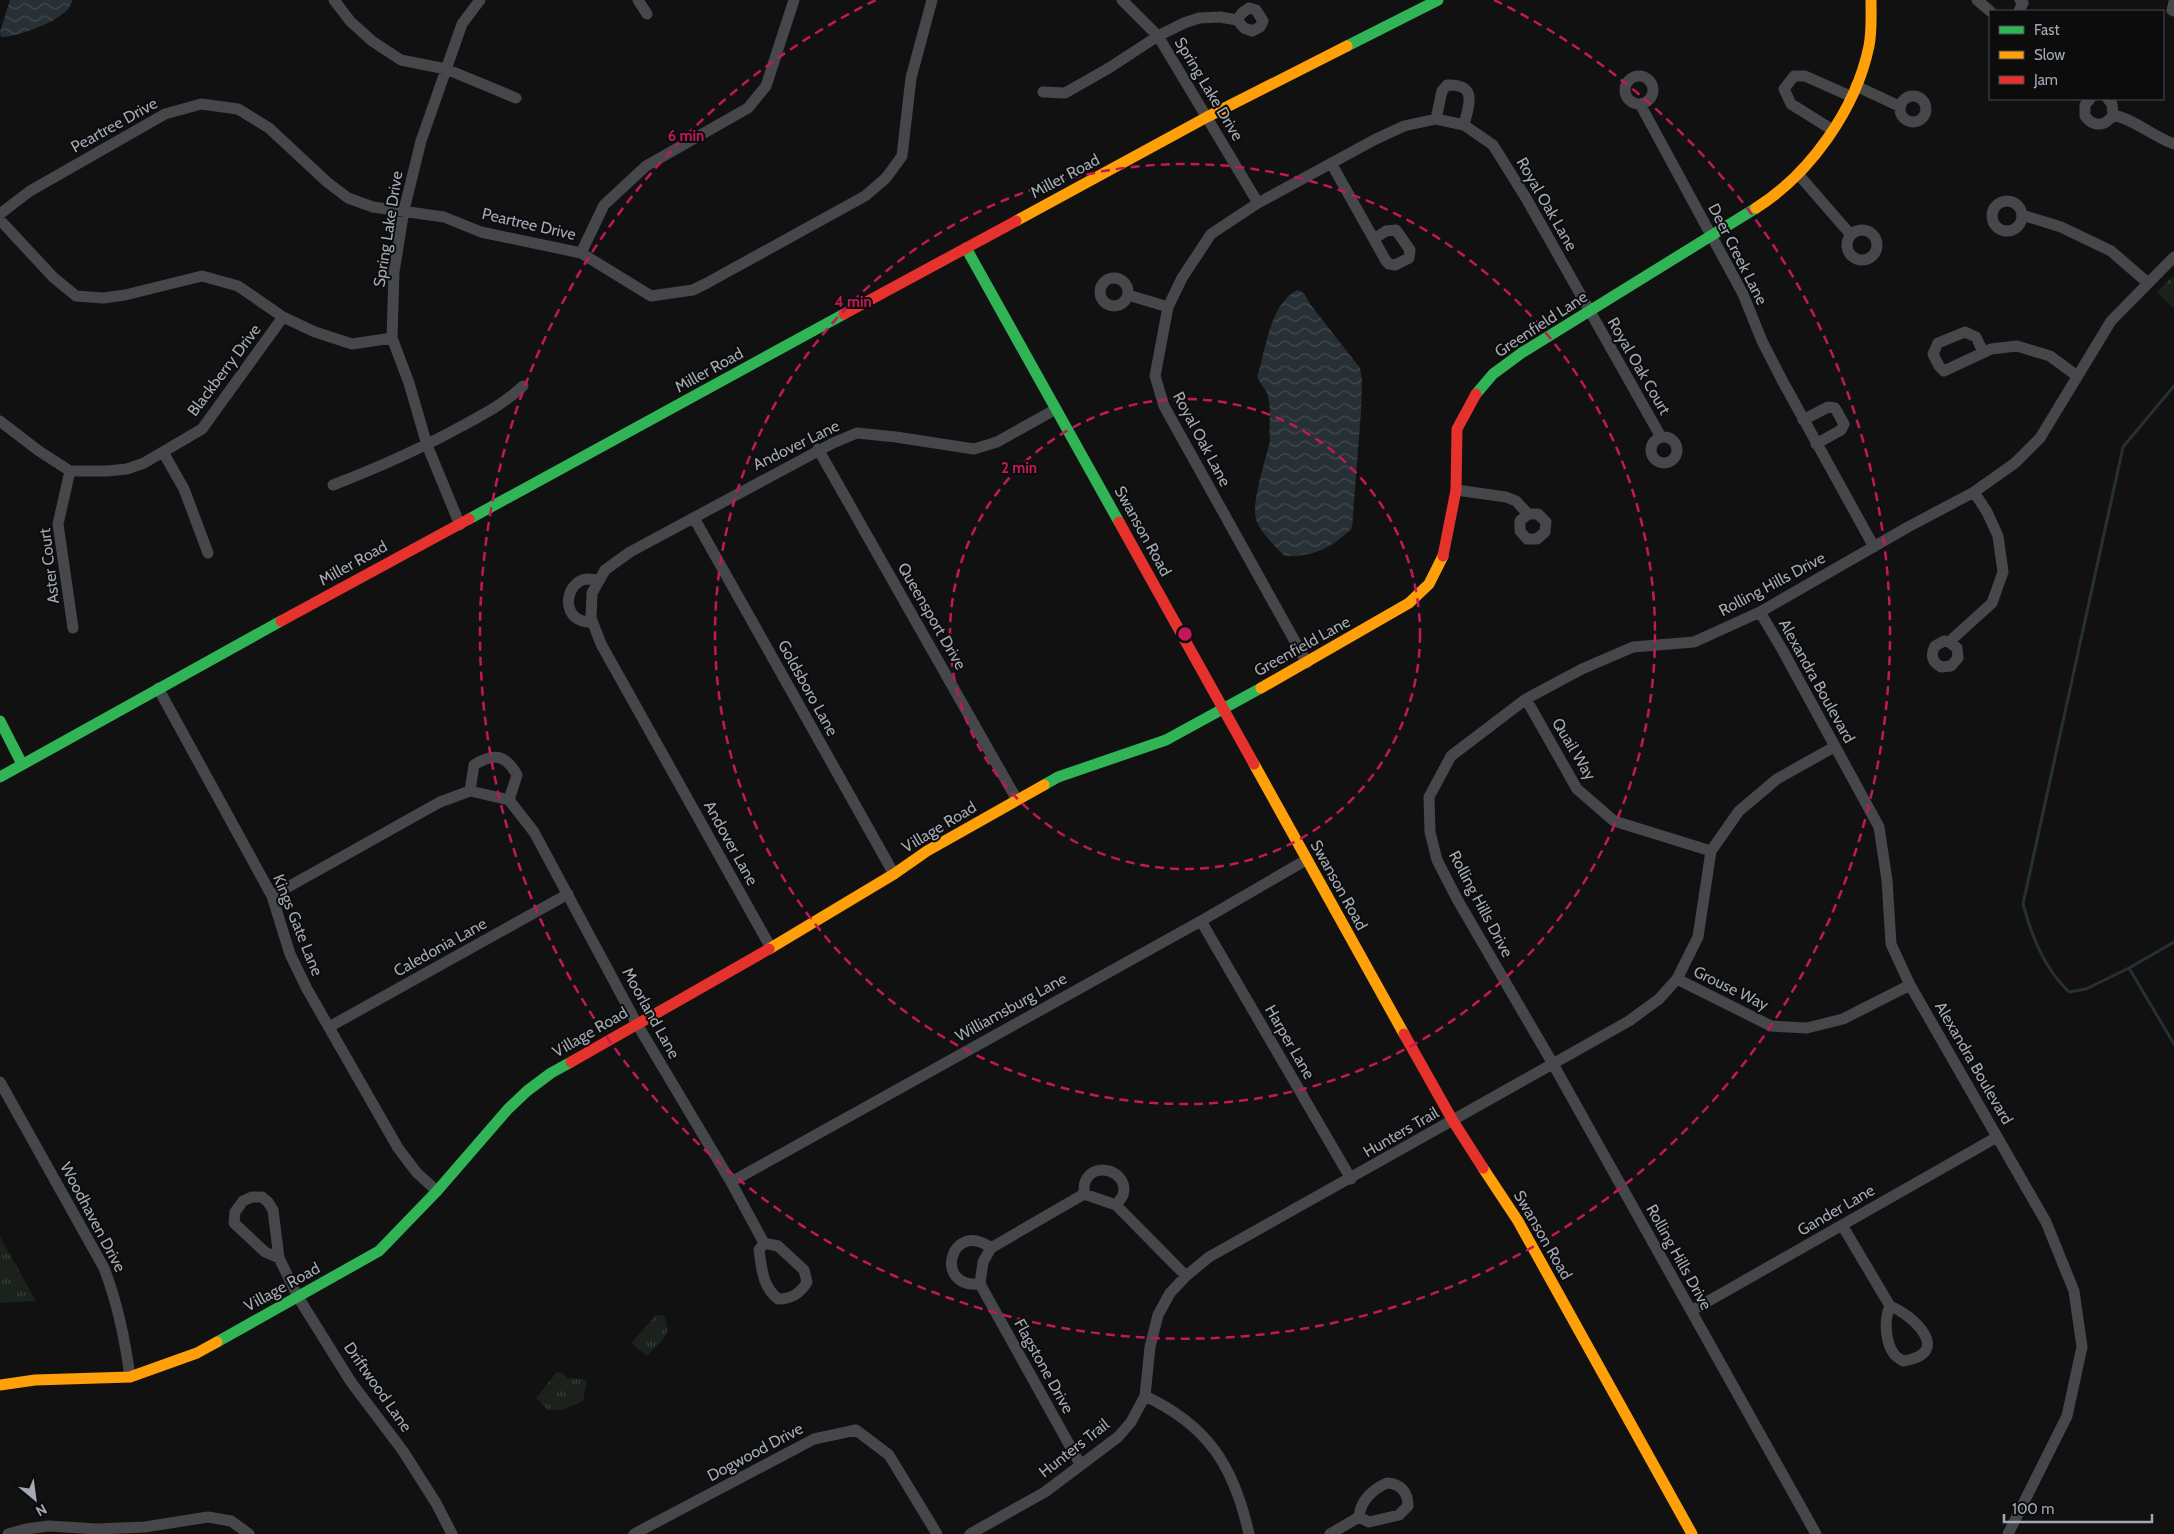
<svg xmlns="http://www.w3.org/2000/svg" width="2174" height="1534" font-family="Cabin,sans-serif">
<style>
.park{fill:url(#park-tufts)}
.water{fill:url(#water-waves)}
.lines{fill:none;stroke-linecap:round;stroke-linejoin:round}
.stream{stroke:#273035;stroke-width:3}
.street{stroke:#46474a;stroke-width:11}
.fast{stroke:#30b455;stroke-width:11}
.slow{stroke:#ff9f0a;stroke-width:11}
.jam{stroke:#e5322d;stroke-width:11}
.ring{fill:none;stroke:#c2185b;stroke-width:2.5;stroke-dasharray:9 6}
.labels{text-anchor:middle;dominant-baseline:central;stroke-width:4;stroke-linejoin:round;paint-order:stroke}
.street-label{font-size:16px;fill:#a2a9b3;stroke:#0c0c0d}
.centre{fill:#c2185b;stroke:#0c0c0d;stroke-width:2.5}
.ring-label{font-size:15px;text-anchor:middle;font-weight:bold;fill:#c2185b;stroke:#0c0c0d;stroke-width:4;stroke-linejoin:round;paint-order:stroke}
</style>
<defs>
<pattern id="park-tufts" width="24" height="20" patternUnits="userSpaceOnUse" patternTransform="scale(1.25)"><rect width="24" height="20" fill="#1b221c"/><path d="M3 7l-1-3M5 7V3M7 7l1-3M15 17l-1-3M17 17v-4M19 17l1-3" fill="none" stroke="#393f3b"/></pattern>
<pattern id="water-waves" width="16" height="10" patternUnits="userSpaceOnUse" patternTransform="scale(1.25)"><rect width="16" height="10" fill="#273035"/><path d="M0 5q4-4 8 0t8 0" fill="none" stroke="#434b50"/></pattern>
</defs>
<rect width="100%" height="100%" fill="#111112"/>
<!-- park -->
<path class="park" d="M2174,275V309L2157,292Z
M0,1237L36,1301L0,1303Z
M656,1315H663C675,1334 660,1342 647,1356L631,1343Z
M557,1372L563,1373L567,1378L583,1379L587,1382L583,1401L562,1410H548L536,1398Z"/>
<!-- water -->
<path class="water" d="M10,0H72V1C71,4 69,9 66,11C55,23 17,37 1,37L0,32Z
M1297,290L1304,293L1310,304L1360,368L1362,379L1361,411L1352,528C1332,548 1313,557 1285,556C1274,546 1261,533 1256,519C1251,504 1266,458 1270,441C1268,425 1273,407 1266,391C1263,387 1260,382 1257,377C1266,350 1269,305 1297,290Z"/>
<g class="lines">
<!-- stream -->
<path class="stream" d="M2174,386L2123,447L2023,904C2032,937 2044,968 2069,992L2086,989L2129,968L2174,1044
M2129,968L2174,942"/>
<!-- street -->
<path class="street" d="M334,0L350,21L372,41L401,60L446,69L516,98
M638,0L647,14
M1122,0L1158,36L1258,203
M1977,0L1990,11
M2174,2L2172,10L2174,11
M2019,11L2023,3L2020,0
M1625 90a14 14 0 1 1 28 0a14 14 0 1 1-28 0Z
M1856,86L1899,106
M1043,92L1065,93L1109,68L1158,36L1184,23L1199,18L1220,17L1237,20L1244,28L1252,31L1260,27L1263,21L1256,10L1249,8L1242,13L1237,20
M1900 109a13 13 0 1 1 26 0a13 13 0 1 1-26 0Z
M2090,99L2085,105V116C2093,127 2105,127 2113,115L2112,104L2108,99
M1640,104L1743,294L1762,341L1782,380L1874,547
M2113,115C2134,119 2152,136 2174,144
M1436,119L1442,91L1447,85C1478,84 1469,104 1464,125
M1831,129L1791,104L1784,89L1794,76H1805L1850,96
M1331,163L1386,261L1389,264L1395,265L1409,258L1410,250L1396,230L1386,231L1374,239
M1798,174L1851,235
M1992 216a15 15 0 1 1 30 0a15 15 0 1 1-30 0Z
M0,214L30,191L165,114L201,104L238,109L269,128L327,182L348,198L373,207L444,217L481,232L581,253L651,296L693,290L707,283L865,196L886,178L902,156L911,78L932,0
M2022,215L2061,227L2111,251L2148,283
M0,220L53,277L76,296L103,298L125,295L202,276L238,286L283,317L315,332L352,344L392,338
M1847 245a15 15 0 1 1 30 0a15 15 0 1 1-30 0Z
M581,253L604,205L646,166L748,108L766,86L794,0
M1100 292a14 14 0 1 1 28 0a14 14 0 1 1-28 0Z
M1128,295L1168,307
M1983,352L1976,337L1965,332L1938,343L1933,354L1939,366L1944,371L1991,349L2017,346L2050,356L2077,376
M1803,420L1828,407L1835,408L1844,424L1841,430L1816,444
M0,421L39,451L70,471H107L127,469L144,463L202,429L283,317
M1651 450a13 13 0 1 1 26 0a13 13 0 1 1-26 0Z
M818,449L1017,800
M163,452L184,489L208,553
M70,471L58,524L73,628
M333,485C377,468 420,449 462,426C484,414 505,403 523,386
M1456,490L1506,497L1516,501L1528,514H1538L1546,522L1545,532L1537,539H1527L1520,531V521L1528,514
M694,518L894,874
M460,525L427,445L409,383L392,338L394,272L404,210L421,141L462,24L480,0
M1760,612L1783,651L1879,827L1887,880L1891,944L1910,985L2046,1222L2074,1291L2082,1347L2067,1416L2008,1534
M592,622C589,622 584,622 580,620C561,612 567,581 587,579C591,579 596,580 599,580
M1949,642L1957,648L1958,658L1951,666L1941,667C1932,662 1930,655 1935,646L1944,641L1949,642L1992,603L2003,572L1998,536L1987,512L1974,492
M1307,663L1164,406L1155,376L1168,307L1182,278L1211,234L1258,203L1374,140L1404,126L1436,119L1464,125L1493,145L1526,198L1661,437
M158,688L272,896L290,954L307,989L398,1148L417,1173L437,1191
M1526,699L1577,789L1614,821L1711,851
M470,791L474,765C494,752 506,755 517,775L509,800
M272,896L440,802L470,791L509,800L534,832L637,1024L731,1182L764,1243L778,1246L804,1270L807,1282C800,1294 791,1299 778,1299C762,1286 762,1269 759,1250L764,1243
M1201,921L1351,1179
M771,948L601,644L591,618L592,593L605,570L630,552L833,443L857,433L896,437L974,449L997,442L1056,409
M1677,979L1771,1026L1807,1028L1843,1019L1910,985
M329,1027L568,894
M0,1082L104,1268C118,1304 125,1339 130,1377
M731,1182L1201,921L1306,860
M1084,1194C1084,1190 1084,1185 1085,1182C1094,1159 1130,1172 1123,1195C1122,1198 1118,1202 1116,1205
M1842,1225L1890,1306C1915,1316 1953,1354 1903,1361C1900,1359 1896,1357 1894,1354C1885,1342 1884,1319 1890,1306
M279,1258L265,1252L234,1223L235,1212L243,1201L252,1197H262L268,1202L273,1210L279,1258L298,1297L351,1382L403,1451L436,1503L452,1534
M980,1284C932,1289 951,1218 991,1248
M1691,1311L1997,1137
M1145,1396C1209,1426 1234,1467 1249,1534
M1080,1464L980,1284L983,1262L991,1248L1084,1194L1116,1205L1186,1276
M1387,1483C1401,1484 1408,1492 1408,1506L1399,1515L1369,1522L1359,1517C1360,1501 1373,1489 1387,1483Z
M8,1534L26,1529L49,1526L97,1529L145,1527L208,1517L231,1521L249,1534
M634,1534L814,1439L856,1430L889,1455L937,1534
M970,1534L1045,1492L1118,1437L1131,1422L1145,1396L1150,1347L1158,1315L1170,1293L1186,1276L1209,1257L1629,1021L1659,999L1677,979L1698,937L1711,851L1739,811L1777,779L1834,747
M1330,1534L1359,1517
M1816,1534L1553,1064L1457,899L1437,860L1430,832L1429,797L1451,756L1526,699L1582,669L1633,647L1694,642L1760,612L1908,527L1974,492L2015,463L2040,438L2111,321L2174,257"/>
<!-- fast -->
<path class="fast" d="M1347,46L1438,0
M966,248L1119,522
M1476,394L1493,374L1523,352L1756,208
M469,519L844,314
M0,721L22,764
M0,777L281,621
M1044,785L1058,777L1166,740L1261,688
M217,1342L379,1251L437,1191L508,1109L527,1091L551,1073L571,1062"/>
<!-- slow -->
<path class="slow" d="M1756,208C1810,174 1856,109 1869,46C1872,31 1871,15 1871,0
M1016,221L1207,117L1347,46
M1261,688L1409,603L1429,584L1443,556
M1254,764L1404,1034
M769,949L894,874L927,851L1044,785
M1483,1168L1518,1221L1692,1534
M0,1385L35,1380L130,1377L197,1353L217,1342"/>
<!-- jam -->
<path class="jam" d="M844,314L1016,221
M1119,522L1254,764
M1443,556L1456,490L1457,429L1476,394
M281,621L469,519
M1404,1034L1453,1121L1483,1168
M571,1062L769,949"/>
</g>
<!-- distance rings -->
<g class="ring">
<circle cx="1185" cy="634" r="235"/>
<circle cx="1185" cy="634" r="470"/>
<path d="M1494 0A705 705 0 1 1 876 0"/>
</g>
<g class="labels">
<!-- street labels -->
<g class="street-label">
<text transform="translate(1209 89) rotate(59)">Spring Lake Drive</text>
<text transform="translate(114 125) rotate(-29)">Peartree Drive</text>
<text transform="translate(1065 176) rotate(-28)">Miller Road</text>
<text transform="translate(1547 204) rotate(60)">Royal Oak Lane</text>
<text transform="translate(529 224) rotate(13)">Peartree Drive</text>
<text transform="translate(388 229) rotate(-81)">Spring Lake Drive</text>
<text transform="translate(1738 254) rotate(63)">Deer Creek Lane</text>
<text transform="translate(1541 324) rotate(-33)">Greenfield Lane</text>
<text transform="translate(1639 366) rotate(60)">Royal Oak Court</text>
<text transform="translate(224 370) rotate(-53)">Blackberry Drive</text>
<text transform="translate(709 370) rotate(-29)">Miller Road</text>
<text transform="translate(1202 439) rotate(62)">Royal Oak Lane</text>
<text transform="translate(796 445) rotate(-26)">Andover Lane</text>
<text transform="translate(1143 531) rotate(61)">Swanson Road</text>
<text transform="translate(353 563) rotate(-29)">Miller Road</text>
<text transform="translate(49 566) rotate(-97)">Aster Court</text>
<text transform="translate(1772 584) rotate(-28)">Rolling Hills Drive</text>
<text transform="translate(932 616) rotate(60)">Queensport Drive</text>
<text transform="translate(1302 646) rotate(-29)">Greenfield Lane</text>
<text transform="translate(1817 681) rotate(61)">Alexandra Boulevard</text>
<text transform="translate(808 688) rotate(61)">Goldsboro Lane</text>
<text transform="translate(1574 749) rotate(59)">Quail Way</text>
<text transform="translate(939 827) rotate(-31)">Village Road</text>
<text transform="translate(731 843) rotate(61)">Andover Lane</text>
<text transform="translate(1339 885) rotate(61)">Swanson Road</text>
<text transform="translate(1481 904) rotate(62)">Rolling Hills Drive</text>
<text transform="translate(298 925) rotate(68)">Kings Gate Lane</text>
<text transform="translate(440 947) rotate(-29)">Caledonia Lane</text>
<text transform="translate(1731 988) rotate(26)">Grouse Way</text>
<text transform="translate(1011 1007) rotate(-29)">Williamsburg Lane</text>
<text transform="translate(651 1013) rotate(61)">Moorland Lane</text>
<text transform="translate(590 1032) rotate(-30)">Village Road</text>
<text transform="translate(1290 1042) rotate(60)">Harper Lane</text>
<text transform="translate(1974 1063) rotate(60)">Alexandra Boulevard</text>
<text transform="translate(1401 1132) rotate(-30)">Hunters Trail</text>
<text transform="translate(1836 1210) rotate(-30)">Gander Lane</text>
<text transform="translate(93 1217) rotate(62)">Woodhaven Drive</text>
<text transform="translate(1543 1235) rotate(60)">Swanson Road</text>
<text transform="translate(1679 1257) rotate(61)">Rolling Hills Drive</text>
<text transform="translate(282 1287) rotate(-29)">Village Road</text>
<text transform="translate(1044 1366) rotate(61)">Flagstone Drive</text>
<text transform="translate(378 1387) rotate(55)">Driftwood Lane</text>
<text transform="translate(1074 1448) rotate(-38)">Hunters Trail</text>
<text transform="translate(755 1452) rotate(-28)">Dogwood Drive</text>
</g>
</g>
<circle cx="1185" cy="634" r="8" class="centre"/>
<g class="ring-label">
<text x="686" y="141">6 min</text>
<text x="853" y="307">4 min</text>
<text x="1019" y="473">2 min</text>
</g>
<!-- legend -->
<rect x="1989" y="10" width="175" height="90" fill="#0c0c0d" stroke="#484b4f"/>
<rect x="1999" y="26" width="25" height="8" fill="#30b455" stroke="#484b4f"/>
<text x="2034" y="35" font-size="15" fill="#a2a9b3">Fast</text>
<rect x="1999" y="51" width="25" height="8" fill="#ff9f0a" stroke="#484b4f"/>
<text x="2034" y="60" font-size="15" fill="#a2a9b3">Slow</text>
<rect x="1999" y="76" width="25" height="8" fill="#e5322d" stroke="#484b4f"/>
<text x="2034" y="85" font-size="15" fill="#a2a9b3">Jam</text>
<!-- north arrow -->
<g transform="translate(35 1499) rotate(151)" stroke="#0c0c0d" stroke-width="4" paint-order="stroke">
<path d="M0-4L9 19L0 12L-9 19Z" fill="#a2a9b3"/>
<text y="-8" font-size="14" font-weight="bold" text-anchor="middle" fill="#a2a9b3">N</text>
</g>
<!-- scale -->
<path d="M2004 1514v8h148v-8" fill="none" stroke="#a2a9b3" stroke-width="2.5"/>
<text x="2012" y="1514" font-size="15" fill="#a2a9b3" stroke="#0c0c0d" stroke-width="4" paint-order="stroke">100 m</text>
</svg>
